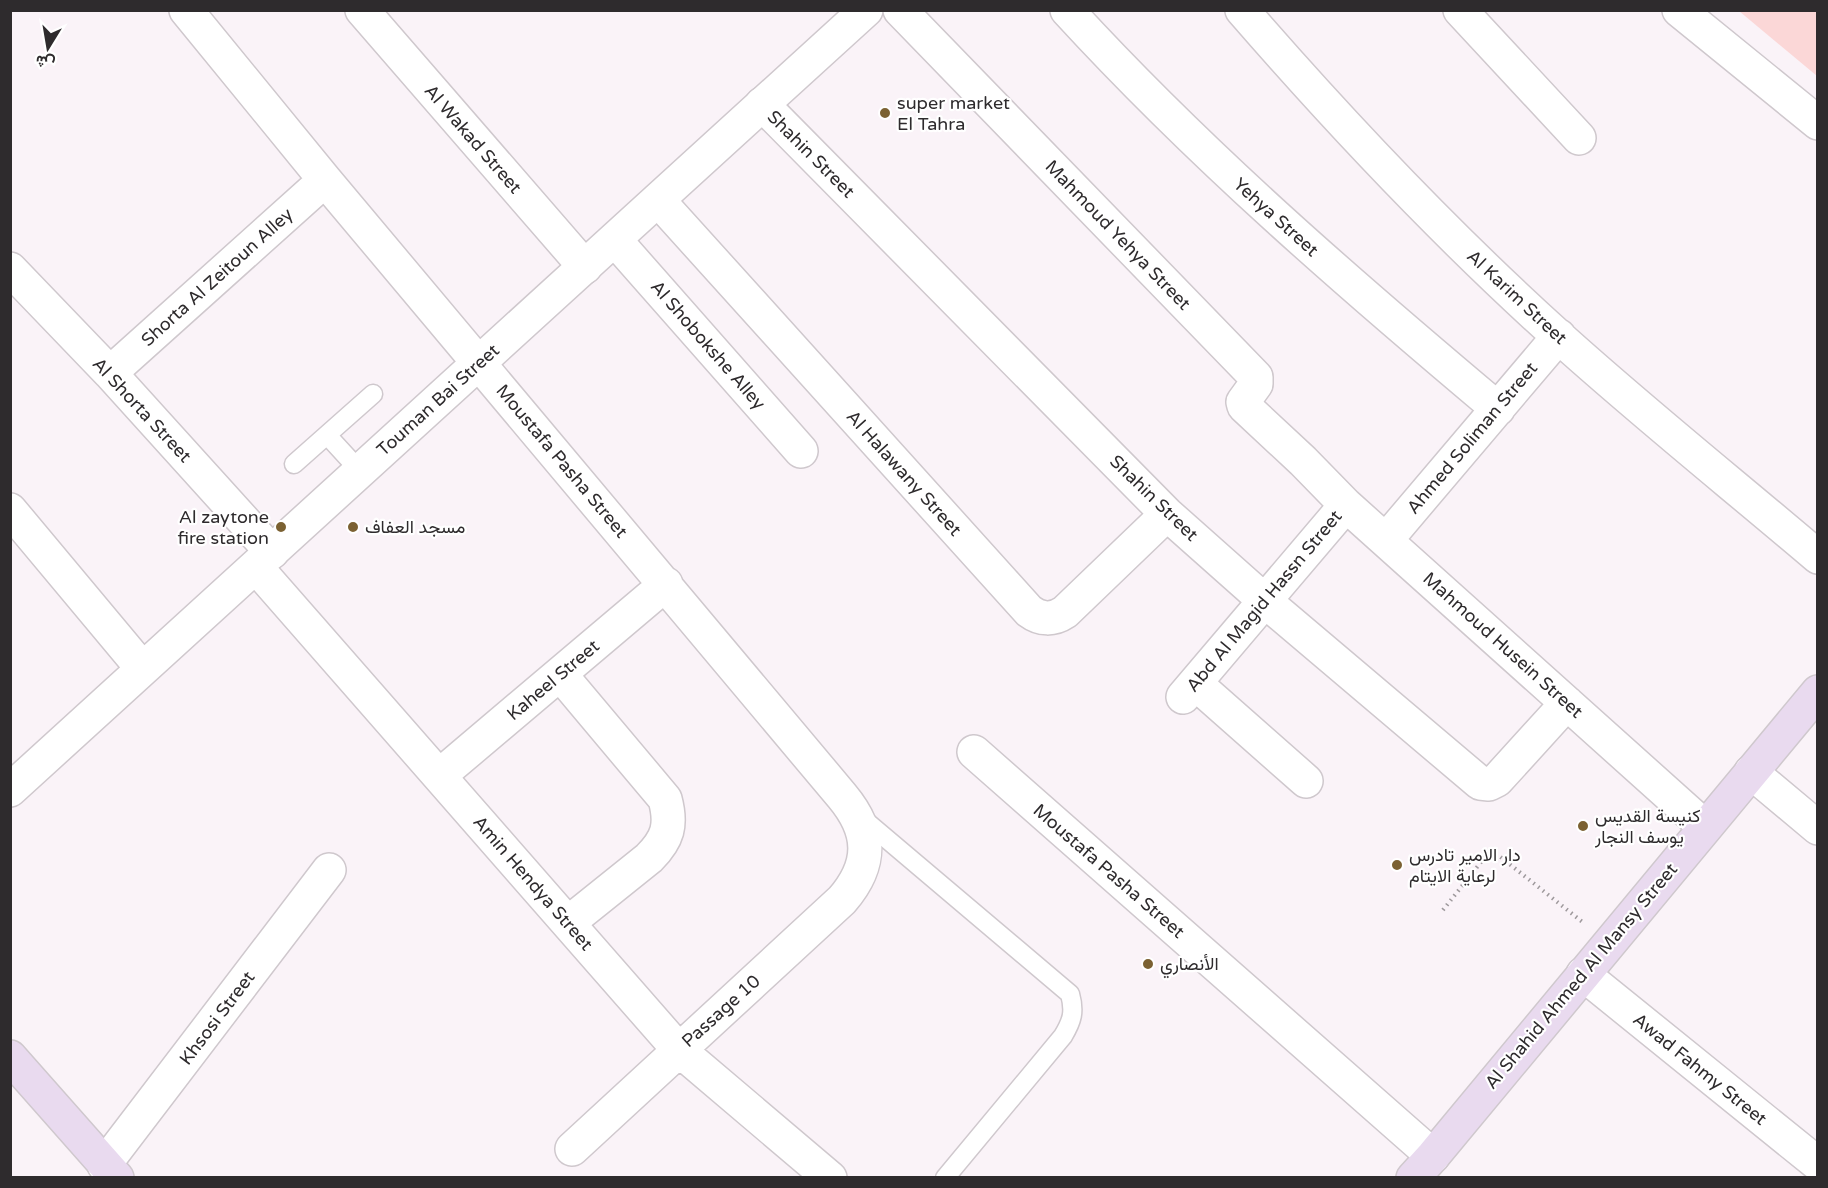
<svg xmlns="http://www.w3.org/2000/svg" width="1828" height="1188" font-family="'Varela Round',Vazirmatn,sans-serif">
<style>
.green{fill:#fbd7d7}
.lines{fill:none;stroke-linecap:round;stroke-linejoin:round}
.service-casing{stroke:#cfc8cd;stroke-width:21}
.minor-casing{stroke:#cfc8cd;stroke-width:36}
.tertiary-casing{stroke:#cfc8cd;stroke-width:36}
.secondary-casing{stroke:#cfc8cd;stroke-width:36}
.path{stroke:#9e999c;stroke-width:4;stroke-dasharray:1.5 4.5;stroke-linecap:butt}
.service{stroke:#fff;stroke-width:18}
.minor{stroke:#fff;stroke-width:33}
.tertiary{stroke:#fff;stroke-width:33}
.secondary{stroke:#e9daef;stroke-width:33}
.poi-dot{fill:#7b6132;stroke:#fff;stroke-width:2}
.labels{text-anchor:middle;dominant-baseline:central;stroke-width:4.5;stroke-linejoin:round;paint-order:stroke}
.poi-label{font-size:18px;fill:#2e2b2d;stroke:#fff;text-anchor:start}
.street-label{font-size:18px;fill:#2e2b2d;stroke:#fff}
</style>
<rect width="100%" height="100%" fill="#faf3f8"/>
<!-- green -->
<path class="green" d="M1739,11H1817V76Z"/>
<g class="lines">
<defs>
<path id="service" d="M327,435L360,471
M294,464L373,394
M862,818L1070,994C1075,1012 1072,1021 1063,1036L945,1178"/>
<path id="minor" d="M186,10L325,180L842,796C872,832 873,864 842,900L572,1149
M362,10L585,267
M900,10L1256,377V384L1243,402L1244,406L1303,461L1346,505L1705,827
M1067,10C1200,155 1348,283 1498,409
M1242,10C1341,124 1446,235 1558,336C1642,412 1731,483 1818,557
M1460,10L1579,138
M1679,10L1818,123
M762,104L1167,514L1265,601L1480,783L1489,784L1497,780L1567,703
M658,200L1029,611C1041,620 1053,620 1065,612L1167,514
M615,240L801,451
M10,269L110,373L272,552
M110,373L325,180
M10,510L142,668
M1386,540L1559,336
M256,567L678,1049L830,1178
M560,674L665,799C672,825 668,839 649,858L568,923
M1195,683L1306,781
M1183,697L1346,505
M974,752L1433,1156
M1751,772L1818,828
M439,776L666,584
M1583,974L1818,1164
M104,1165L329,870"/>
<path id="tertiary" d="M10,790L866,10"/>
<path id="secondary" d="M10,1057L117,1178
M1413,1178L1433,1156L1818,692"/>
</defs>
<!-- service casing -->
<use href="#service" class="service-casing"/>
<!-- minor casing -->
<use href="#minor" class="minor-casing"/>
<!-- tertiary casing -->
<use href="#tertiary" class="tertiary-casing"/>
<!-- secondary casing -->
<use href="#secondary" class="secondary-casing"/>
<!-- path -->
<path class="path" d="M1443,910L1485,857L1498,855L1585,924"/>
<!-- service -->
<use href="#service" class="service"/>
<!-- minor -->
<use href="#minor" class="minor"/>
<!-- tertiary -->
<use href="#tertiary" class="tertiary"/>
<!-- secondary -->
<use href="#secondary" class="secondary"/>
</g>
<!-- markers -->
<g class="poi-dot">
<circle cx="885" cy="113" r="6"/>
<circle cx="281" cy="527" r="6"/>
<circle cx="353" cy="527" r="6"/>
<circle cx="1583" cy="826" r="6"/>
<circle cx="1397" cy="865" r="6"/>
<circle cx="1148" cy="964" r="6"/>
</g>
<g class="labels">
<!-- poi labels -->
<g class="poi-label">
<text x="897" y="103">super market<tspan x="897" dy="21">El Tahra</tspan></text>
<text x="269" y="517" text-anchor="end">Al zaytone<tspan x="269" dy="21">fire station</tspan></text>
<text x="365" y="527">مسجد العفاف</text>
<text x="1595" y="816">كنيسة القديس<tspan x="1595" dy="21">يوسف النجار</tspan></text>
<text x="1409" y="855">دار الامير تادرس<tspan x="1409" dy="21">لرعاية الايتام</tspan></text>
<text x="1160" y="964">الأنصاري</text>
</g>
<!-- street labels -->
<g class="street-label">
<text transform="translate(473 139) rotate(49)">Al Wakad Street</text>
<text transform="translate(811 154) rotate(45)">Shahin Street</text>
<text transform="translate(1276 217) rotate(42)">Yehya Street</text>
<text transform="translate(1118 235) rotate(46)">Mahmoud Yehya Street</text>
<text transform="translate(217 277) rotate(-42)">Shorta Al Zeitoun Alley</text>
<text transform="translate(1517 297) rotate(43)">Al Karim Street</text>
<text transform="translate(708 345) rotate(49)">Al Shobokshe Alley</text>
<text transform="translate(438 400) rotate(-42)">Touman Bai Street</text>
<text transform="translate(142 410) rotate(47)">Al Shorta Street</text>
<text transform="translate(1472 438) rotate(-50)">Ahmed Soliman Street</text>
<text transform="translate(562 461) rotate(50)">Moustafa Pasha Street</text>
<text transform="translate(904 473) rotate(48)">Al Halawany Street</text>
<text transform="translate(1154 498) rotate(44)">Shahin Street</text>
<text transform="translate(1264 601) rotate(-50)">Abd Al Magid Hassn Street</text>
<text transform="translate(1503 645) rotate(42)">Mahmoud Husein Street</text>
<text transform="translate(553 680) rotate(-40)">Kaheel Street</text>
<text transform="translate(1109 871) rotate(41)">Moustafa Pasha Street</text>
<text transform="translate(533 883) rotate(49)">Amin Hendya Street</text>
<text transform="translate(1581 976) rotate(-50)">Al Shahid Ahmed Al Mansy Street</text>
<text transform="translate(721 1011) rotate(-42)">Passage 10</text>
<text transform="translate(217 1018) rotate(-53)">Khsosi Street</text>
<text transform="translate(1700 1069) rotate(39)">Awad Fahmy Street</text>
</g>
</g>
<!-- border -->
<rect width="1828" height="1188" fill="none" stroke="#2e2b2d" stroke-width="24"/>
<!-- north arrow -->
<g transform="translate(48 48) rotate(191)" stroke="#ffffff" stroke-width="4.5" paint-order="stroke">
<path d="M0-4.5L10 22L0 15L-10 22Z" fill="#2e2b2d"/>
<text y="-9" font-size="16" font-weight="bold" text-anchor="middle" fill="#2e2b2d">ش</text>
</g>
</svg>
